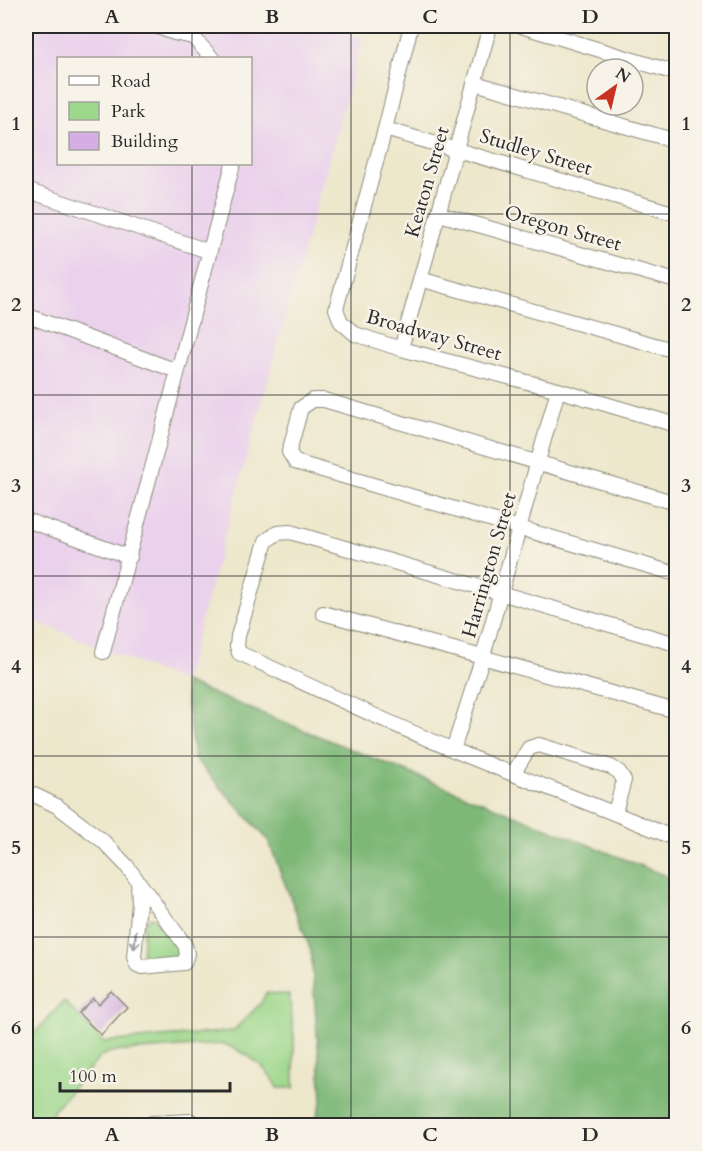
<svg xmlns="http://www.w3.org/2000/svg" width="702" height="1151" font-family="Cardo,serif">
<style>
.built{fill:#ead1ec;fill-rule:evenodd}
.green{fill:#9dd78b;stroke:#64815b;stroke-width:1.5}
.forest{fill:#7eb877;stroke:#547251;stroke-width:1.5}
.building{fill:#d4aee4}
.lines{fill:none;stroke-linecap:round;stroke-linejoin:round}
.minor-casing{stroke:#8c897b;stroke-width:16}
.minor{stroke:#fff;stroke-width:14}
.oneway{stroke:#a0a0a0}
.grid{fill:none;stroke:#2b2b2b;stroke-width:1.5;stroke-opacity:0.55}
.labels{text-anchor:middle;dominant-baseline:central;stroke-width:5;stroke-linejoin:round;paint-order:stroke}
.street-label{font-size:20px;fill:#2b2b2b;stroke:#f7f3e8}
.neatline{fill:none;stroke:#2b2b2b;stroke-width:2}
.grid-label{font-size:20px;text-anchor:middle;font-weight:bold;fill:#2b2b2b}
</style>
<rect width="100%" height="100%" fill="#f7f3e8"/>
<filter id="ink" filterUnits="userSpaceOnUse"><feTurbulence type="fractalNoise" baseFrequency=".0167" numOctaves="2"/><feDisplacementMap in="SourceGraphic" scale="12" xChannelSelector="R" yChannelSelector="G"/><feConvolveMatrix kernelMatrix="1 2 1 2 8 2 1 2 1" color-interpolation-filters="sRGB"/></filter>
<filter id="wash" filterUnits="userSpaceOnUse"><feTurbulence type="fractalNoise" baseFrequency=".008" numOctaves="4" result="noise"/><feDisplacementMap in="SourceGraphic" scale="24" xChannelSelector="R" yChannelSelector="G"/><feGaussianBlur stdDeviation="1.35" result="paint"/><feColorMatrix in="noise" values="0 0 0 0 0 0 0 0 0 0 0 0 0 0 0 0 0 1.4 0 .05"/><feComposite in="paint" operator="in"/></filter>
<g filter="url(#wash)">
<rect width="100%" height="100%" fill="#ede7cb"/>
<!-- built -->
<path class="built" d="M26,26H239L256,33H272L292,26H319L363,37L184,682L26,617ZM58,58H250V164H58Z"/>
<!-- green -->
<path class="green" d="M151,917L154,918L175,943L179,953L177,957L146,960L142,958L144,923Z
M266,993L289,995L294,1038V1088H278C267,1066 247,1053 224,1044L110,1052L101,1056L53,1111L52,1125H26V1042L64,1001L103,1042L233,1031L261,1003Z"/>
<!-- forest -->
<path class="forest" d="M184,682L676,880V1125H314L322,1100L311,951L268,840L194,758Z"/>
<g id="blocks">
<!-- building -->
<path class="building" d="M111,991L127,1007L101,1035L78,1013L93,998L98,1004Z"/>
</g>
</g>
<g filter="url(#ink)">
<use href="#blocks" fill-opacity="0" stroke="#8c897b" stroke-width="1.5"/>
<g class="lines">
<defs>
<path id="minor" d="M155,26L174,33L193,37
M190,26L193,37L212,58
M411,26L385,129L336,309L341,322L355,334L401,349L558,390L676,425
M521,26L676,73
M475,83L676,141
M385,129L676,214
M26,190L208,251
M439,214L676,281
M420,279L676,351
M26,315L177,371
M401,349L490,26
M676,503L324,400H313L301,408L289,452L295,462L676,574
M26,520L130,557
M323,613L676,711
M676,644L290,532L277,533L266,541L238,636L237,646L239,653L248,657C317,689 386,722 456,751C529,782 604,807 676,839
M103,652L233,164
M453,750L483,656L558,390
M513,774L529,748L539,745L611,767L619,772L624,780L615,812
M26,791L57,806L103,841L126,865L185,945L187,954L184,963L142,967L137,965L134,957L139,903L138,882
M147,1126L152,1123L191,1121L198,1126"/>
</defs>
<!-- minor casing -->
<use href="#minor" class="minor-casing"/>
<!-- minor -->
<use href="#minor" class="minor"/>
</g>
<!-- one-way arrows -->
<defs><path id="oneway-shaft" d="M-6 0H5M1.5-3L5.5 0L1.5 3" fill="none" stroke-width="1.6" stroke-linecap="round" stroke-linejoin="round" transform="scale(1.5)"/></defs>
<use class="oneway" href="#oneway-shaft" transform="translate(135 940) rotate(96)"/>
</g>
<!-- grid -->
<path class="grid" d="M192,26V58M351,26V1126M510,26V1126M192,164V1126M26,214H676M26,395H676M26,576H676M26,756H676M26,937H676"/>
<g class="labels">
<!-- street labels -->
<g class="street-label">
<text transform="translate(536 152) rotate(17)">Studley Street</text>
<text transform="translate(427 182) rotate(-74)">Keaton Street</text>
<text transform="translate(563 228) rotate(16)">Oregon Street</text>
<text transform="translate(434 335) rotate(16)">Broadway Street</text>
<text transform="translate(489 565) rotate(-74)">Harrington Street</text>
</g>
</g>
<!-- margin -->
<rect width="702" height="1151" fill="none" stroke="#f7f3e8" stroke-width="66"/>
<!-- legend -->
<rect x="57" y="57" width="195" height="108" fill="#f7f3e8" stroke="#a5a39c" stroke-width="1.5"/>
<rect x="69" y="76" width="30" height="9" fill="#ffffff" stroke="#a5a39c" stroke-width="1.5"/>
<text x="111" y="87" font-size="18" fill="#2b2b2b">Road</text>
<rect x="69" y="102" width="30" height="18" fill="#9dd78b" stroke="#a5a39c" stroke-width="1.5"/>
<text x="111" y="117" font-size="18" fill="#2b2b2b">Park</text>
<rect x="69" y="132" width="30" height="18" fill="#d4aee4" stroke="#a5a39c" stroke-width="1.5"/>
<text x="111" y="147" font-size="18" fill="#2b2b2b">Building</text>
<!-- north arrow -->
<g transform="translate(615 87) rotate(34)"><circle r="28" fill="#f7f3e8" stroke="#a5a39c" stroke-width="1.5"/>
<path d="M0-4.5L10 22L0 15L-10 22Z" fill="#c8321e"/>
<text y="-9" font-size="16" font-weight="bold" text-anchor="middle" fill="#2b2b2b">N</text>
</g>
<!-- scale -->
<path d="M60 1082v9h170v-9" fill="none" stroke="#2b2b2b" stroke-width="3"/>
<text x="69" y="1082" font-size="18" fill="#2b2b2b" stroke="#f7f3e8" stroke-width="4.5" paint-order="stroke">100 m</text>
<rect x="33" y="33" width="636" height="1085" class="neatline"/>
<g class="grid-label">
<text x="112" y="23">A</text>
<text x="272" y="23">B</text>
<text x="430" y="23">C</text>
<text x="590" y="23">D</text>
<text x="16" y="130">1</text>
<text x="686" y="130">1</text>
<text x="16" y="311">2</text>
<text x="686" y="311">2</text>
<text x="16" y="492">3</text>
<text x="686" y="492">3</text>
<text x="16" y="673">4</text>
<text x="686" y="673">4</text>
<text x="16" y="854">5</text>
<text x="686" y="854">5</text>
<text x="16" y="1034">6</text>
<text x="686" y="1034">6</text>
<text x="112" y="1141">A</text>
<text x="272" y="1141">B</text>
<text x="430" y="1141">C</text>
<text x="590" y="1141">D</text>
</g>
</svg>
